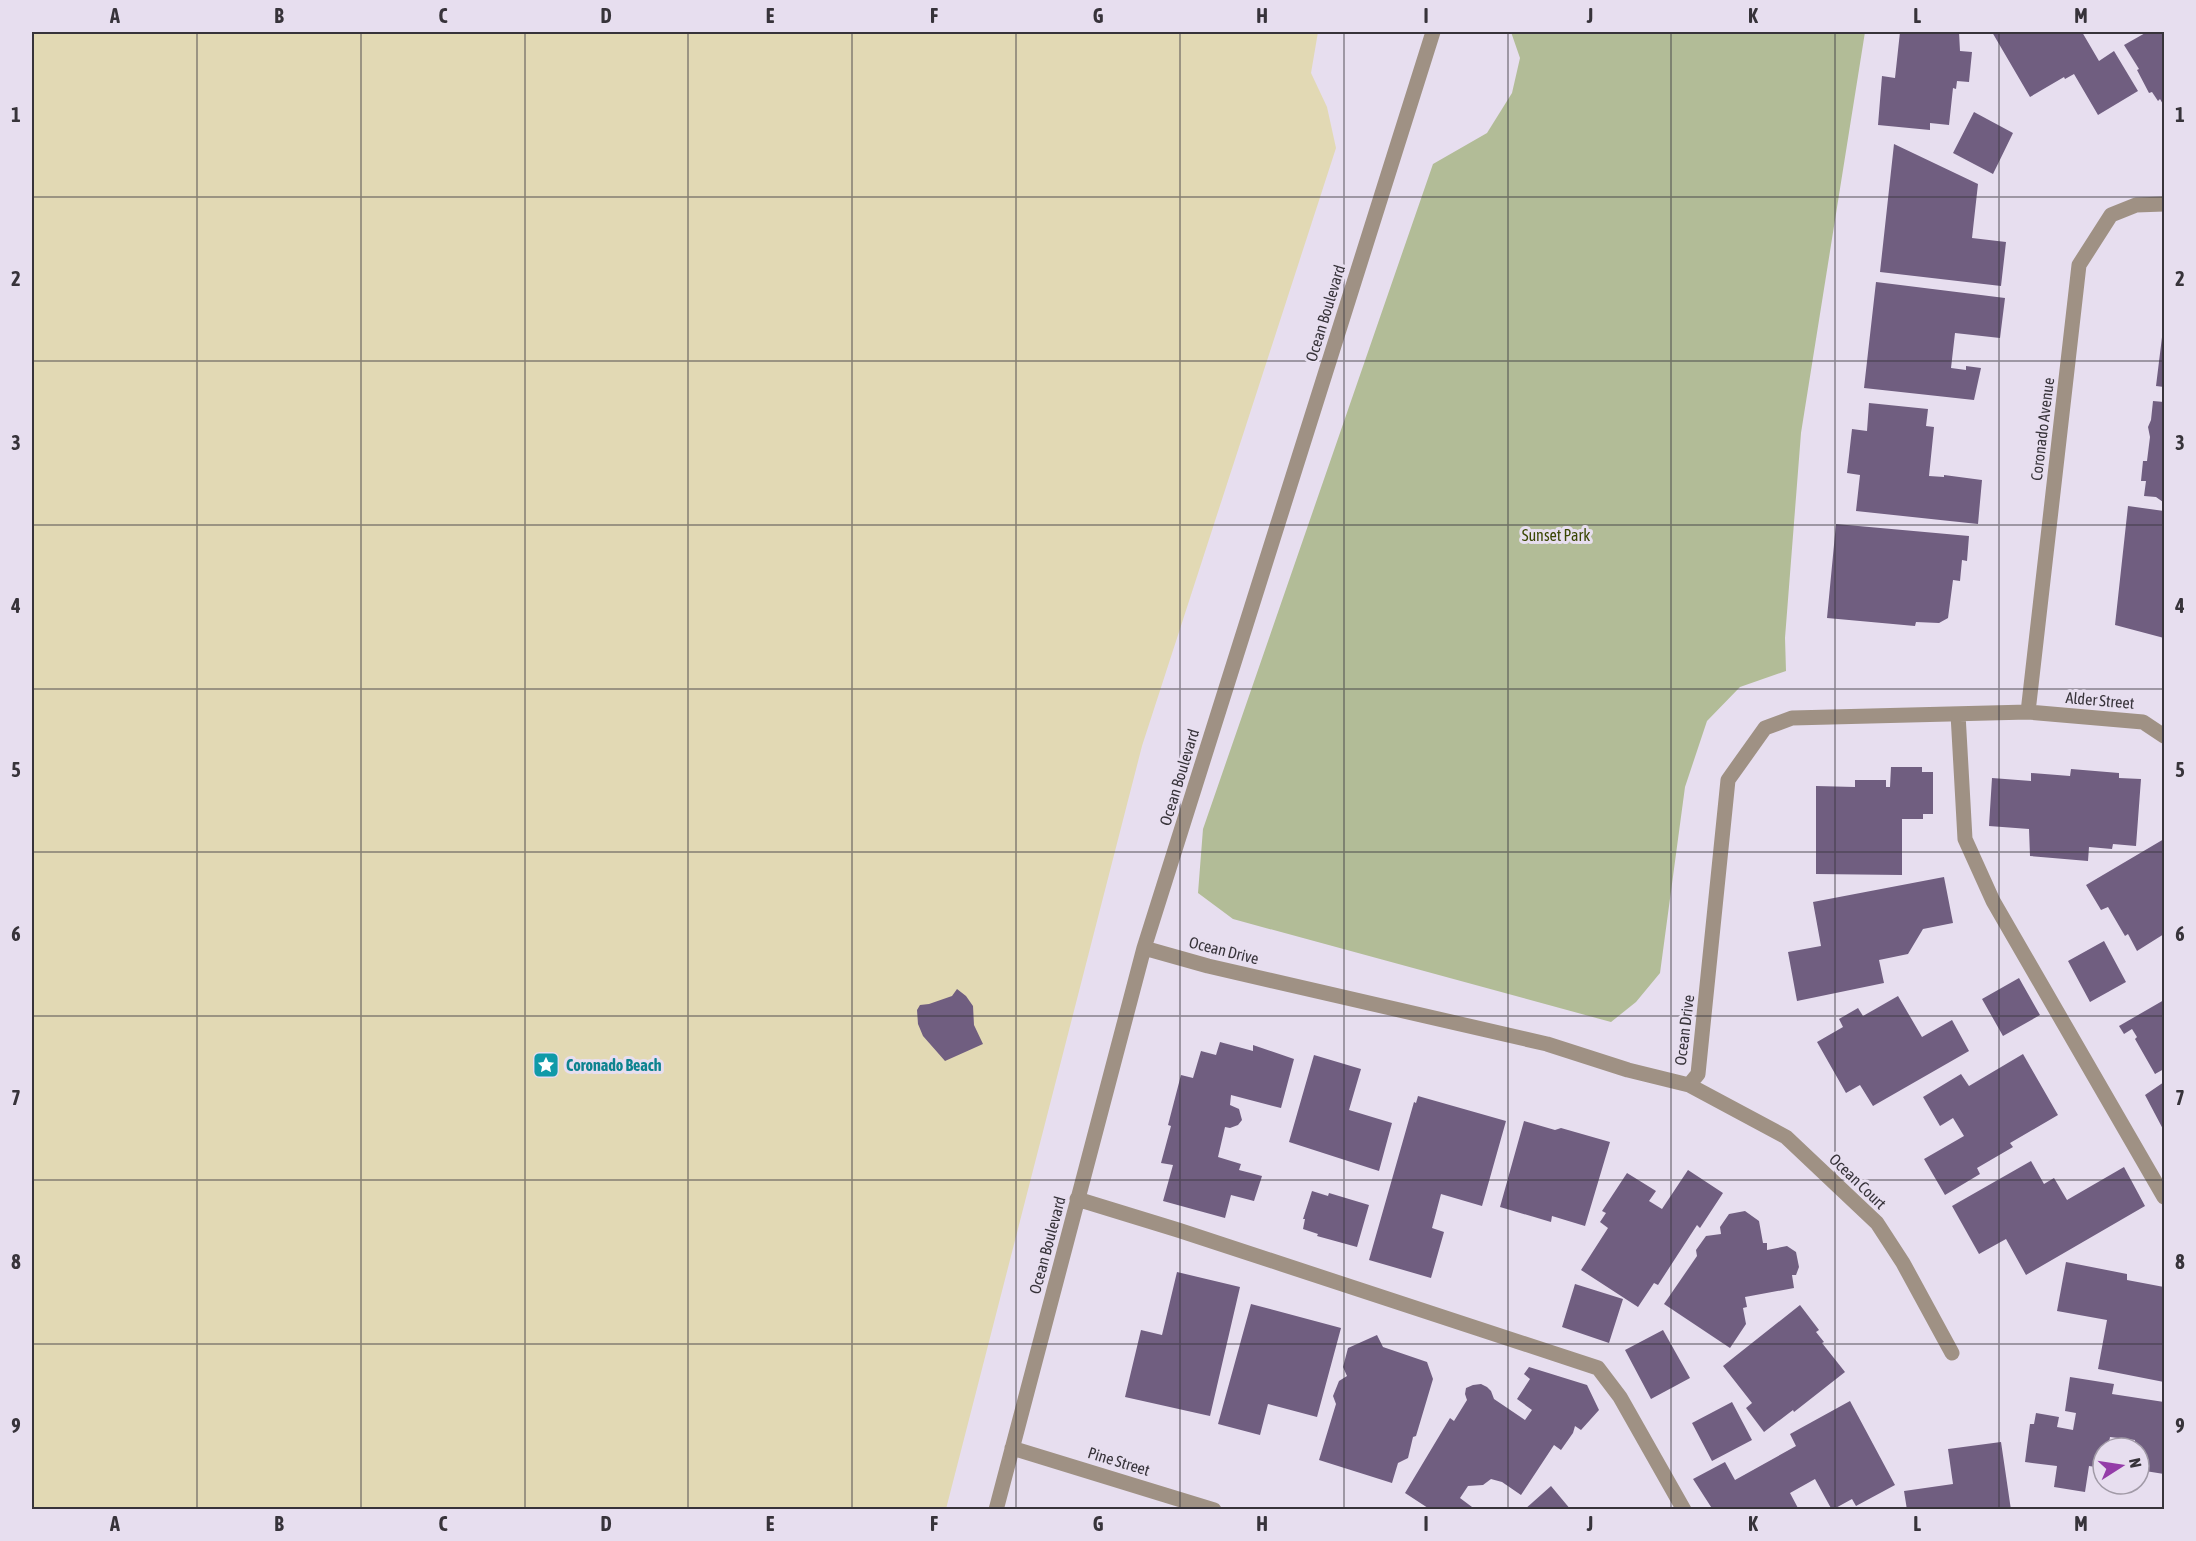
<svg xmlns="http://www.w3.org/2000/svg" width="2196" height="1541" font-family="'Asap Condensed',sans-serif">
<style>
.green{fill:#b2bc97}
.sand{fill:#e2d9b4}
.building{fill:#705e80}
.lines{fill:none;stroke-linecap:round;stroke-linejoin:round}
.minor{stroke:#9f9184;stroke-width:15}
.grid{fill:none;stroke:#37333a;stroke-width:1.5;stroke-opacity:0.55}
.labels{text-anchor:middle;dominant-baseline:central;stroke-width:6;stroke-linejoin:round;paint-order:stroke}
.street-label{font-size:16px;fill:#37333a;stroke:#e7deef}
.park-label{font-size:16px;fill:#3a4603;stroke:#e7deef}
.culture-label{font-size:16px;font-weight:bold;fill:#0d838f;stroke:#e7deef;text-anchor:start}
.neatline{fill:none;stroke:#37333a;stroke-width:2}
.grid-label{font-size:20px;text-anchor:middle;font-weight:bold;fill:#37333a}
</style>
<rect width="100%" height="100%" fill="#e7deef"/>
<!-- green -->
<path class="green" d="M1511,32H1865L1801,433L1785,638L1786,671L1740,687L1707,721L1685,787L1660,973L1636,1002L1611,1022L1233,919L1198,893L1203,829L1433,164L1487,133L1512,93L1520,58Z"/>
<!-- sand -->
<path class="sand" d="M32,32H1318L1311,73L1327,107L1336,148L1142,746L946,1509H32Z"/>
<!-- building -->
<path class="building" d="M1900,32H1959L1960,51L1972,52L1969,82L1957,81L1956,89L1953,88L1949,125L1930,123V130L1878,125L1882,76L1895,78Z
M1992,32H2082L2099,61L2114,51L2138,91L2098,115L2074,74L2065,79L2064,77L2030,97Z
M2147,32H2164V106L2160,99L2158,101L2152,92L2149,93L2137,70L2139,69L2124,45Z
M1974,112L2013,133L1993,174L1953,153Z
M1894,144L1978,184L1972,238L2006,242L2001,286L1880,272Z
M1876,282L2005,298L2000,338L1955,333L1951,368L1966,370V366L1981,368L1974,400L1864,388Z
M2163,329H2164V387L2156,386Z
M2153,401L2164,402V501L2163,502L2156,497L2144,496L2146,481H2141L2143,461H2147L2150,437L2148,427L2151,420Z
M1869,403L1928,409L1926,426L1934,427L1929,476L1944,477V475L1982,480L1978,524L1856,511L1860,475L1847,473L1852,429L1867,431Z
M2128,506L2164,511V638L2115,625Z
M1836,524L1969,536L1967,561L1962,560L1960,581L1953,580L1948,618L1939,623L1916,622L1915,626L1827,618Z
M1891,767H1922V772H1933V814H1923V819H1902V875L1816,874V786L1855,787V780H1886V787H1890Z
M2071,769L2119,773V778L2141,779L2136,846L2113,844L2112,849L2089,847L2088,861L2030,856L2029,829L1989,826L1992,778L2031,781V773L2070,776Z
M2164,839V934L2137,951L2128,934L2125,936L2108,907L2101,910L2086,885Z
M1944,877L1953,923L1923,929L1908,954L1879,960L1884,983L1797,1001L1788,952L1821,946L1813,902Z
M2104,941L2126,982L2090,1002L2068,961Z
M2019,978L2040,1015L2003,1036L1982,999Z
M957,989L966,996L973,1006L974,1025L983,1044L945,1061L923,1036L918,1024L917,1010L920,1005L929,1004L952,996Z
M1898,996L1922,1037L1952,1020L1969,1051L1873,1106L1860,1085L1846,1093L1817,1042L1843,1027L1839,1019L1858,1008L1863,1016Z
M2164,1000V1069L2155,1074L2135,1039L2137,1037L2132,1029L2124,1034L2119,1026Z
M1220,1042L1253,1051V1045L1294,1059L1281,1108L1231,1095L1230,1105L1239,1109L1242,1120L1238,1125L1230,1128L1225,1127L1218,1157L1241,1164L1239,1170L1262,1176L1254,1201L1231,1195L1225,1218L1163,1201L1173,1165L1161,1163L1171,1126L1168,1125L1181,1075L1193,1078L1201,1051L1216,1055Z
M2023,1054L2058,1115L2010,1143L2013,1147L1977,1168L1980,1174L1945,1195L1924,1159L1964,1136L1953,1118L1940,1126L1923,1097L1961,1074L1969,1086Z
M1314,1055L1361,1069L1349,1110L1392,1123L1379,1171L1289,1142Z
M2164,1082V1131L2145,1095Z
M1418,1096L1506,1121L1482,1206L1441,1194L1432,1228L1444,1232L1431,1278L1369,1260L1414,1102L1416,1103Z
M1524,1121L1555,1130L1561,1128L1610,1142L1585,1226L1552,1216L1551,1222L1500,1207Z
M2031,1161L2044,1184L2054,1178L2067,1200L2124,1167L2145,1206L2026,1275L2006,1239L1979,1254L1952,1206Z
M1688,1170L1723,1193L1700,1228L1697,1225L1658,1285L1654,1283L1638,1307L1581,1270L1608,1228L1600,1222L1606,1213L1602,1211L1627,1173L1656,1191L1649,1201L1662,1209Z
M1312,1191L1328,1196L1329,1193L1369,1205L1357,1247L1317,1236L1318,1234L1303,1229L1305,1219H1303Z
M1745,1211L1759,1221L1763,1243H1767V1250L1787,1246L1796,1252L1799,1267L1796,1275H1792L1794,1288L1745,1297L1747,1307L1743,1308L1746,1324L1730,1348L1664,1304L1697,1256L1696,1250L1706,1236L1721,1234L1720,1227L1729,1214Z
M2066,1262L2127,1274V1280L2164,1287V1382L2098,1369L2107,1320L2057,1311Z
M1177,1272L1240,1287L1210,1416L1125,1397L1141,1330L1162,1335Z
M1575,1284L1623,1299L1609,1343L1562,1327Z
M1251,1304L1341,1328L1317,1417L1268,1404L1260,1435L1218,1424Z
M1800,1305L1819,1330L1816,1332L1824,1342L1822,1343L1845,1372L1794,1412L1793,1410L1764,1432L1746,1408L1752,1403L1723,1366Z
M1663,1330L1690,1378L1651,1399L1625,1350Z
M1377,1335L1383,1347L1427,1362L1433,1379L1416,1436L1413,1437L1408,1458L1398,1463L1392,1483L1319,1460L1336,1404L1333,1396L1339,1381L1347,1376L1343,1367L1348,1348Z
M1529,1367L1587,1385L1599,1410L1581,1430L1575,1426L1573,1433L1561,1450L1554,1445L1521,1495L1502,1482L1491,1479L1483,1485L1468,1486L1460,1498L1476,1510H1431L1405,1493L1450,1418L1454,1421L1467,1400L1465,1394L1466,1388L1473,1385L1481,1384L1487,1387L1491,1391L1494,1399L1525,1420L1532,1410L1517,1399L1530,1379L1524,1374Z
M2070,1377L2114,1384L2112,1394L2164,1402V1474L2139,1470V1448H2134L2135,1440L2110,1437L2108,1448H2103V1468L2089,1466L2085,1492L2054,1487L2057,1466L2025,1462L2030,1424H2034L2036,1413L2059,1417L2057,1427L2073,1430L2076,1413L2065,1411Z
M1850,1401L1895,1485L1856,1506L1852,1499L1832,1510L1815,1479L1790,1493L1799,1510H1713L1693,1479L1725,1462L1735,1480L1796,1446L1790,1434Z
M1732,1402L1752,1440L1712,1461L1692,1423Z
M2001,1442L2011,1510H1907L1904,1491L1953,1484L1948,1449Z
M1551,1486L1571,1510H1524Z"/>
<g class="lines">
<!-- minor -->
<path class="minor" d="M2028,712L2079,265L2111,215L2136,205L2164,204
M1958,714L1965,839L1993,901L2164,1197
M1144,948L1208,966L1547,1044L1628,1070L1689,1085L1698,1074L1728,780L1765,728L1792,718L2028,712L2143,722L2164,736
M1689,1085L1786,1137L1877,1223L1903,1263L1952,1353
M1077,1199L1178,1230L1598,1368L1620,1397L1684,1510
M1012,1448L1214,1510
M996,1510L1144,948L1433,32"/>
</g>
<!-- grid -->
<path class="grid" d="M197,32V1510M361,32V1510M525,32V1510M688,32V1510M852,32V1510M1016,32V1510M1180,32V1510M1344,32V1510M1508,32V1510M1671,32V1510M1835,32V1510M1999,32V1510M32,197H2164M32,361H2164M32,525H2164M32,689H2164M32,852H2164M32,1016H2164M32,1180H2164M32,1344H2164"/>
<!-- icons -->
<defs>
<symbol id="sight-square" viewBox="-11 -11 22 22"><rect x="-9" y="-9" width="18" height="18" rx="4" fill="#0f9aa8" stroke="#e7deef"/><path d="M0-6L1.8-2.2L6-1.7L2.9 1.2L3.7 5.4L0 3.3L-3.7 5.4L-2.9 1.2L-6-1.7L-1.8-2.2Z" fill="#fff"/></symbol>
</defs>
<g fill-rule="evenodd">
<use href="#sight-square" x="531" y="1050" width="30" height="30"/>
</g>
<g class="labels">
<!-- street labels -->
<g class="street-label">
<text transform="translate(1325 313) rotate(-73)">Ocean Boulevard</text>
<text transform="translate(2042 429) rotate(-83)">Coronado Avenue</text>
<text transform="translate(2100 700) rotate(5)">Alder Street</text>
<text transform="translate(1179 777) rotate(-73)">Ocean Boulevard</text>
<text transform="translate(1224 950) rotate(14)">Ocean Drive</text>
<text transform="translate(1684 1030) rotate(-83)">Ocean Drive</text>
<text transform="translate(1858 1181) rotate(44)">Ocean Court</text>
<text transform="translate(1047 1245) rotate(-75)">Ocean Boulevard</text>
<text transform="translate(1119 1461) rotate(17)">Pine Street</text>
</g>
<!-- park labels -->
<g class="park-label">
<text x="1556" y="535">Sunset Park</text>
</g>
<!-- culture labels -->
<g class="culture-label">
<text x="566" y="1065">Coronado Beach</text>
</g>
</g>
<!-- border -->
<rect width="2196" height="1541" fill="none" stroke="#e7deef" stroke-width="66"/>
<!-- north arrow -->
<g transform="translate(2121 1466) rotate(78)"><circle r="28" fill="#e7deef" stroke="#a19aa7" stroke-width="1.5"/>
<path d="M0-4.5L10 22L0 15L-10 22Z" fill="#943ca8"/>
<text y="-9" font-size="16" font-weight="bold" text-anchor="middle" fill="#37333a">N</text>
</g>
<rect x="33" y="33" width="2130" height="1475" class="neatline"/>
<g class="grid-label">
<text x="115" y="23">A</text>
<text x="279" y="23">B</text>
<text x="443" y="23">C</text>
<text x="606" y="23">D</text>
<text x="770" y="23">E</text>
<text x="934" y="23">F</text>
<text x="1098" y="23">G</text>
<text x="1262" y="23">H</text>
<text x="1426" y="23">I</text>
<text x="1590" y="23">J</text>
<text x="1753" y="23">K</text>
<text x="1917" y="23">L</text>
<text x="2081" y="23">M</text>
<text x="16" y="122">1</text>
<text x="2180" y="122">1</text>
<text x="16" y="286">2</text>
<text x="2180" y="286">2</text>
<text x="16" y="450">3</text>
<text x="2180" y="450">3</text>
<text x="16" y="613">4</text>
<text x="2180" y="613">4</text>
<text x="16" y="777">5</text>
<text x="2180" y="777">5</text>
<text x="16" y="941">6</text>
<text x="2180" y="941">6</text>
<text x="16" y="1105">7</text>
<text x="2180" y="1105">7</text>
<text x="16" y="1269">8</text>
<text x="2180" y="1269">8</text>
<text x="16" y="1433">9</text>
<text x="2180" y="1433">9</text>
<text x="115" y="1531">A</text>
<text x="279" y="1531">B</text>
<text x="443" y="1531">C</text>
<text x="606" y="1531">D</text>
<text x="770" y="1531">E</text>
<text x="934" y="1531">F</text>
<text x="1098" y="1531">G</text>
<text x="1262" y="1531">H</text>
<text x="1426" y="1531">I</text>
<text x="1590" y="1531">J</text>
<text x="1753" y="1531">K</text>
<text x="1917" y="1531">L</text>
<text x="2081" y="1531">M</text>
</g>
</svg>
